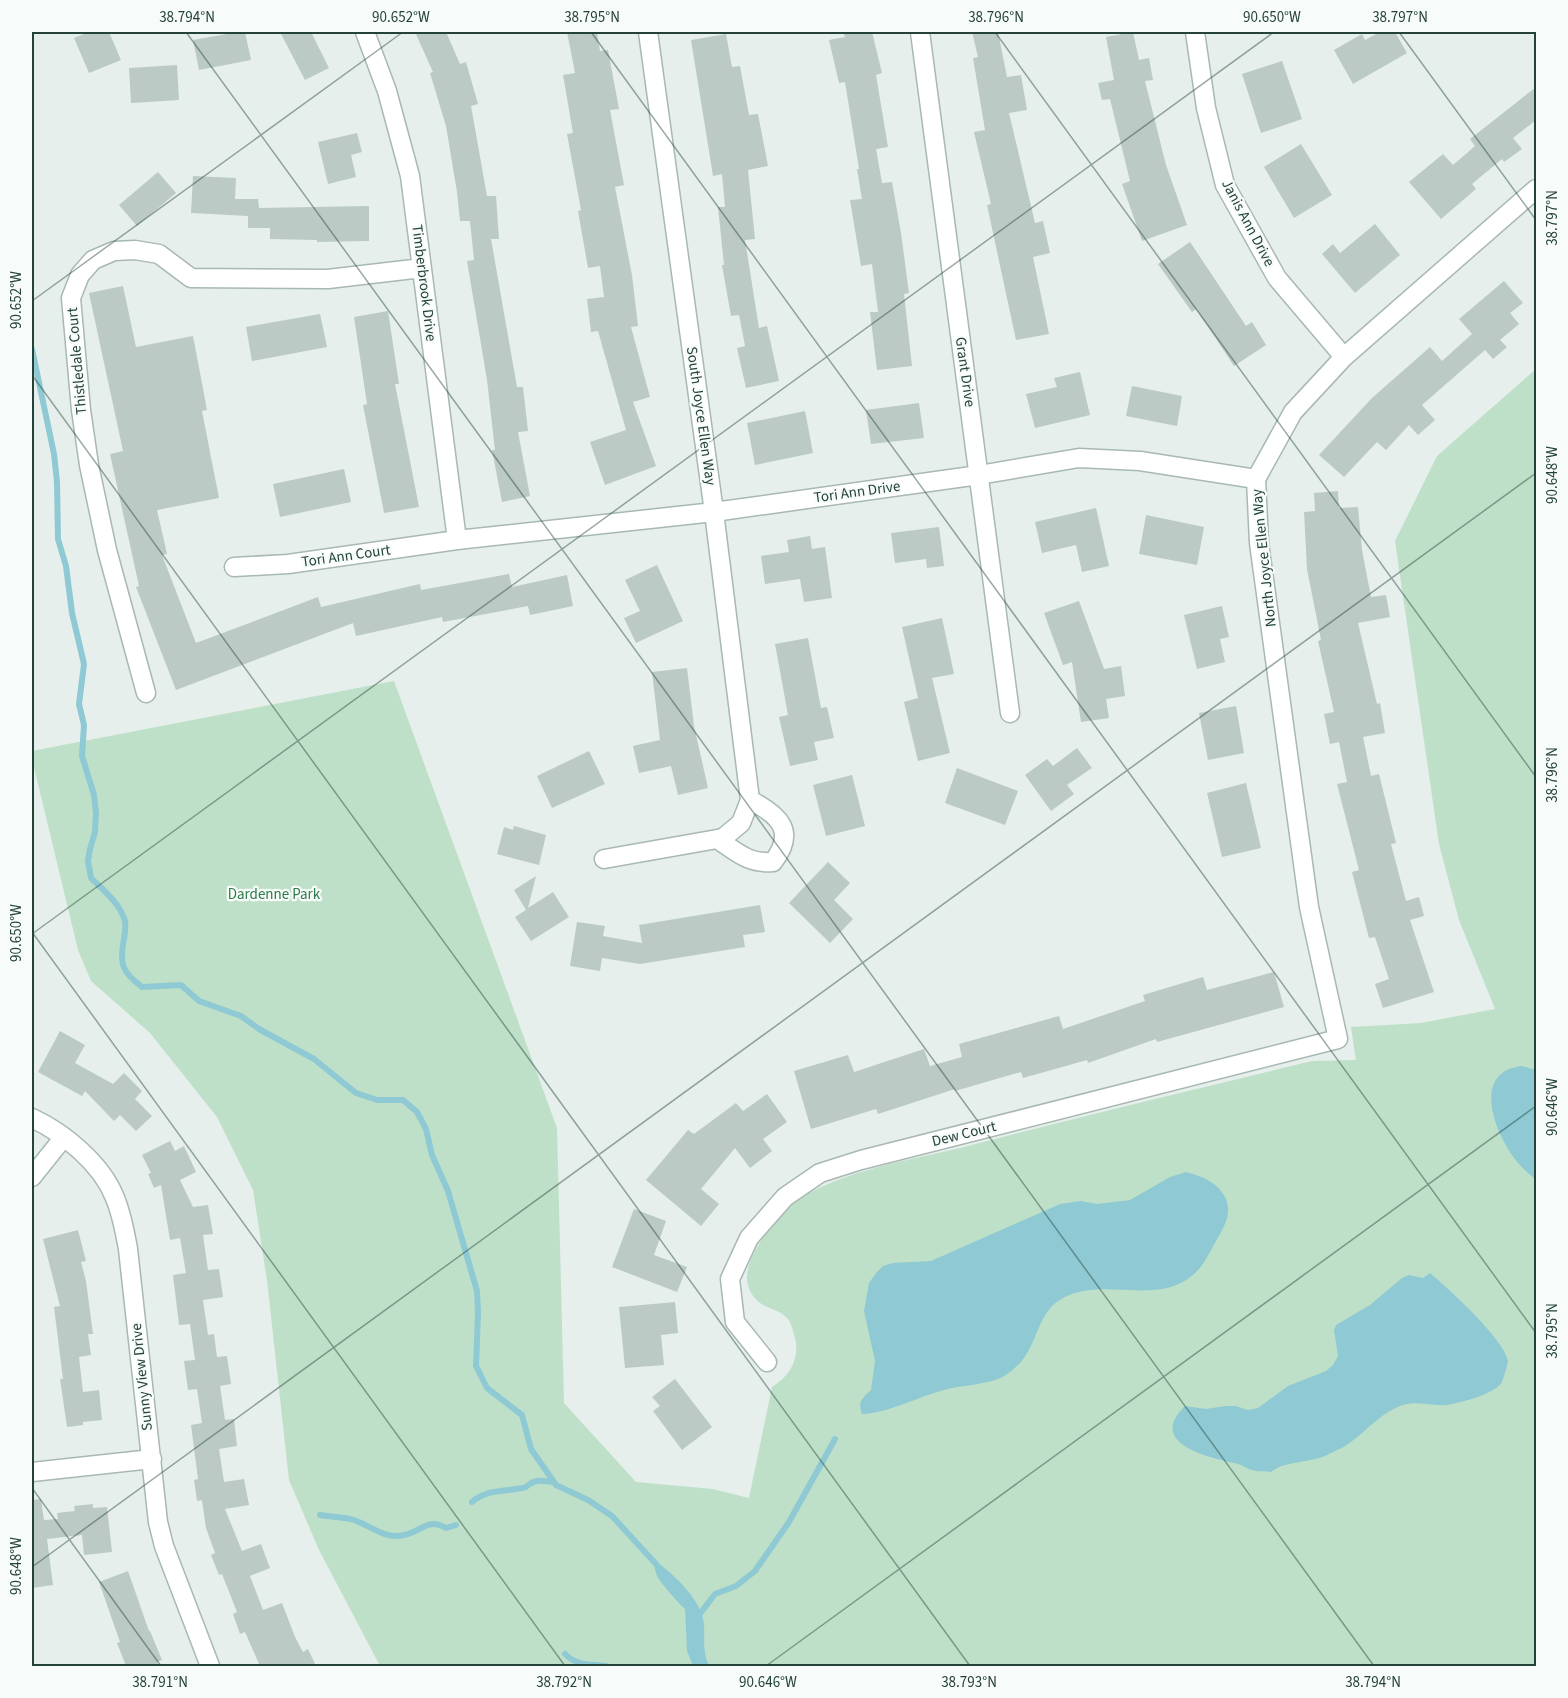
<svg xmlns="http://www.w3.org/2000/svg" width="1568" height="1698" font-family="'Source Sans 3',sans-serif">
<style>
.green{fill:#bfe0c8}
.water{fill:#8ec9d4}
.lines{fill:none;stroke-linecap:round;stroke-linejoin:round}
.stream{stroke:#8ec9d4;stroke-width:6}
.building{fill:#bbcac4}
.minor-casing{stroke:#a8b8b2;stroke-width:21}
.minor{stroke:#fff;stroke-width:18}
.ticks{fill:none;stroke:#24423a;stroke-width:1.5;stroke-opacity:0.45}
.labels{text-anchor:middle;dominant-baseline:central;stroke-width:4.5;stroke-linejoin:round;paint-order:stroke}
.street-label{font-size:15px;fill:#24423a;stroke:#f7fbf9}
.park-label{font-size:15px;fill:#2d7a4b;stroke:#f7fbf9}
.neatline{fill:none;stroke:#24423a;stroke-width:2}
.ticks-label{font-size:15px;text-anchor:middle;fill:#24423a}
</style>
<rect width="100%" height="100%" fill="#e6efeb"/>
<!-- green -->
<path class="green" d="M1536,369V1666H380L319,1550L289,1480L267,1280L253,1190L217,1117L150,1033L91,981L78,950L32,759V751L394,681L557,1128L564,1403L636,1482L713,1489L749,1498L772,1387C791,1375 801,1357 794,1334C792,1328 791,1322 787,1318C778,1309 768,1309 760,1303C738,1285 748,1262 760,1242C771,1223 792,1201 811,1192C860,1167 915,1159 968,1146C1082,1116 1197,1089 1312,1061L1356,1060L1351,1027L1421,1023L1495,1009L1459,920L1439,844L1395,541L1437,456Z"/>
<!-- water -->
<path class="water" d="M1522,1066L1536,1070V1180C1531,1175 1524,1170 1519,1164C1497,1139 1468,1072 1522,1066Z
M1186,1172C1202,1176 1219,1183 1226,1199C1232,1215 1224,1227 1216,1241C1209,1253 1204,1266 1193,1275C1157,1306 1106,1277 1065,1297C1037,1310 1039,1342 1020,1363C1014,1369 1006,1376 998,1379C982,1385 962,1385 944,1390C917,1397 889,1413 862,1414C857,1401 863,1398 871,1390L875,1361L864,1311L869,1283L876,1273L883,1266L893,1263L931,1261L1060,1204L1081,1201L1097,1204L1130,1200L1170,1177Z
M1430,1273C1449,1289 1504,1339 1508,1361C1508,1363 1503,1380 1502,1382C1495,1394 1465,1401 1452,1404C1436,1408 1418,1400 1403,1405C1382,1412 1367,1430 1351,1442C1344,1448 1334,1451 1327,1455C1311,1463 1283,1461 1271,1472C1265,1471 1258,1472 1252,1470C1246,1468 1241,1464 1234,1463C1209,1457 1146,1444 1185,1406L1206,1409L1225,1406H1236L1248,1410L1258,1408L1288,1386L1326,1371L1333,1365L1338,1356L1334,1330L1336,1325L1370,1305L1402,1278L1409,1275L1423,1278Z
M652,1558C671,1572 702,1599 704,1624C705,1641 702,1650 709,1666H693L687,1651L685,1609C680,1605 661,1583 658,1578C655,1572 654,1564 652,1558Z"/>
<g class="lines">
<!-- stream -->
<path class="stream" d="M32,349L54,454L57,482L58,539L66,566L72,613L84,664L79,704L84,725L82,756L94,795L96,813L95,832L90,849L88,861L91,878C104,891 119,902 125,921C126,927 125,933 124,939C119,964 122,972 142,987L181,985L199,1001L241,1016L259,1029L314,1059L356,1093L377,1100H403L417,1112L426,1129L432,1155L448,1191L477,1291L478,1313L476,1366L487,1388L522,1415L531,1449L556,1485L588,1500L612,1516L656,1564
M472,1502C487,1489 503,1492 522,1488C529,1487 523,1488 530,1484C536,1479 545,1481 553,1482
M320,1515C331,1517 344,1517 354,1520C369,1525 382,1537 398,1536C421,1535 425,1516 446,1528L456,1525
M696,1619L715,1594L736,1586L755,1571L789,1522L835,1439
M565,1654C577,1666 590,1664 606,1666"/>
</g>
<!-- building -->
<path class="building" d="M89,32H109L121,60L89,73L74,38Z
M238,32H245L251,60L199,70L193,40Z
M280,32H311L329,68L305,80Z
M415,32H446L460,64L466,62L478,104L471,106L487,196H496L499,239H491L517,387H523L528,431L518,432L530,496L502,502L492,450H495L487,380L467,261L474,260L470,221H460L457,192L446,126L430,73L433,72Z
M567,32H597L600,51L608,50L619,109L610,110L624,185L615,187L632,275L638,326L631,327L650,397L633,402L656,466L605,485L590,442L626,430L598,331L591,332L587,299L604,297L600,266L588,268L578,211L581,210L567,134L573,133L563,75L575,73Z
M843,32H872L882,73L876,75L888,147L876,149L882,183L892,182L901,233L909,293L904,294L912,366L877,370L870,312H878L872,264L861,266L850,200L862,199L857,169H859L845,82L839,83L829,40L845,37Z
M972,32H998L1007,77L1021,75L1027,110L1009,113L1035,223L1043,221L1050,253L1033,257L1049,334L1016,340L987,205L991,204L974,132L985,130L973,58L978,57Z
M1133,32L1139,60L1149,58L1153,80L1145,81L1166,165L1187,225L1142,241L1122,184L1130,181L1110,99L1102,100L1098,83L1114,80L1106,37Z
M1380,32H1395L1407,53L1353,84L1334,50L1362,34L1365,40Z
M726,34L732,67L740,66L749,115L758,114L768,166L748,170L755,239L745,240L759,328L767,326L779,381L746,388L737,348L745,346L739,315L731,316L722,265H724L718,207H725L722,174L713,176L691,40Z
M1282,61L1302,119L1261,133L1242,74Z
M177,65L179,100L131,103L129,68Z
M1536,87V120L1513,138L1522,149L1504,162L1502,159L1472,184L1476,189L1441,219L1409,182L1443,154L1453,165L1475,146L1470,139Z
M357,133L362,152L351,155L356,177L328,184L318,142Z
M1301,144L1332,195L1294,218L1264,167Z
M158,172L176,193L137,226L119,205Z
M193,176L236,178L235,199H258L259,208L369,206V241L317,242V240L270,239V228H248V216L191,213Z
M1375,224L1400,255L1355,293L1322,254L1333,244L1340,253Z
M1190,242L1246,326L1252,322L1266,345L1234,366L1196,309L1192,312L1158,264Z
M1504,281L1523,303L1510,313L1519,324L1500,340L1507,347L1493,359L1485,350L1422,405L1435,420L1418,435L1409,425L1386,450L1377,442L1344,477L1319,455L1372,398L1430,347L1442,361L1472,334L1459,319Z
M123,286L136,347L193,336L207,410L202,411L219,498L157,510L167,554L162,555L196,643L318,597L321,607L420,584L421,590L509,574L512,587L567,575L573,606L530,615L528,606L443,622L442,617L356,636L353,623L176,690L136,587L139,586L110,454L123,451L89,293Z
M388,311L399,384H395L419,507L384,513L363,405L367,404L354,317Z
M320,314L327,347L252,361L246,327Z
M1080,372L1090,415L1035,428L1026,394L1057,387L1054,378Z
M1132,386L1182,396L1177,426L1126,416Z
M919,403L924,438L871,444L866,410Z
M805,411L813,453L755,465L747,423Z
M344,469L351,502L280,517L273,484Z
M1338,491L1339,508L1358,507L1362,550L1371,597L1386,595L1390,617L1358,623L1377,704L1380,703L1385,733L1363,737L1371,776L1379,774L1396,843L1391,844L1406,901L1419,897L1424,916L1410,920L1434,992L1383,1008L1375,984L1389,979L1375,937L1369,938L1352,872L1359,870L1337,784L1347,782L1339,742L1330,744L1324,714L1334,712L1318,641L1321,640L1307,569L1304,512L1315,511L1314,493Z
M1096,508L1109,566L1082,572L1076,545L1042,553L1035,522Z
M1146,515L1204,527L1197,565L1139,554Z
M939,527L944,566L927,568L926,559L895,563L891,533Z
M810,536L812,549L825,547L832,598L804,602L800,579L765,584L761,556L789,552L787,540Z
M657,565L683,621L636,643L624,618L640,611L625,580Z
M1079,601L1104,669L1121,666L1125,696L1106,699L1109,718L1081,722L1072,662L1063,665L1044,613Z
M1222,606L1229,637L1220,639L1225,662L1197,669L1184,615Z
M942,618L954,674L932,678L950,753L918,761L904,702L918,698L902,627Z
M808,638L821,708L827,707L834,738L814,742L818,760L790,766L779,717L788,715L775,644Z
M687,668L694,726L708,788L678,795L671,766L639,773L633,746L660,740L652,672Z
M1236,706L1244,753L1208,760L1199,713Z
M1077,748L1092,768L1067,785L1074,794L1051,811L1025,775L1047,759L1053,766Z
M589,751L605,784L552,808L537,776Z
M957,768L1018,791L1005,825L945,803Z
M852,775L865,826L826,836L813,785Z
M1246,783L1261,848L1222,857L1207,793Z
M514,826L546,835L539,865L497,854L504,827L513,830Z
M828,862L850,883L834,900L853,919L830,943L789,903Z
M536,876L528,908L553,892L569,917L531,941L515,917L526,910L514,890Z
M760,905L765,932L743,935L745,947L640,964L602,958L600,971L570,966L577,922L605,926L603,936L642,943L639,925Z
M1274,972L1284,1007L1157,1042L1156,1039L1088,1063L1087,1060L1023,1078L1021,1072L955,1091V1089L878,1114L876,1109L811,1129L794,1071L848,1055L854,1072L924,1049L930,1066L962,1057L959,1044L1059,1016L1063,1029L1145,1001L1143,995L1203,977L1207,990Z
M60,1031L85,1045L75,1063L113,1084L124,1073L142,1091L135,1099L152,1116L136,1131L120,1115L114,1121L85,1091L82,1096L38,1072Z
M767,1094L787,1122L763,1139L772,1151L750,1168L735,1148L701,1189L719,1204L701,1226L646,1180L688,1130L694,1134L736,1103L743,1111Z
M170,1141L175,1151L184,1146L196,1172L180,1180L193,1207L208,1205L213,1234L203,1235L208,1270L219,1269L223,1297L203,1300L208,1335L214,1334L217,1357L227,1356L231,1384L220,1386L225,1420L234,1419L237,1446L219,1449L224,1482L244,1479L249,1505L225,1509L242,1551L261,1544L270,1568L250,1576L263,1610L282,1603L295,1637L303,1652L308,1649L316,1666H260L245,1632L240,1634L233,1614L237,1612L222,1574L219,1575L211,1555L215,1553L206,1528L202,1500L197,1501L194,1480L198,1479L191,1425L202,1423L197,1389L188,1390L184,1361L195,1360L190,1324L179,1325L173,1275L186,1273L180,1238L170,1240L161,1185L154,1188L148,1174L151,1173L142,1155Z
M634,1209L666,1221L654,1255L687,1267L677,1292L612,1267Z
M78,1230L86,1261L81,1262L86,1281L93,1334H88L91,1355L79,1357L83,1392L99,1390L102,1420L83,1422V1425L67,1427L60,1379H63L54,1307L60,1306L43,1239Z
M675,1302L678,1333L661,1335L664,1365L625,1368L619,1307Z
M675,1379L712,1427L682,1450L653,1411L660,1406L652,1397Z
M41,1499L44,1520L58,1519L57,1513L75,1511L74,1506L93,1504V1508L107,1507L112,1552L84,1555L82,1535L47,1539L53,1585L32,1588V1500Z
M128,1571L149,1631H150L162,1660L157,1662L158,1666H126L117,1643L120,1642L99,1582Z"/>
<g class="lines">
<defs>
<path id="minor" d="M365,32L387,91L410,176L457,540
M920,32L1010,713
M1195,32L1206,108L1225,185L1277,278L1344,357
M234,567L288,564L457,540L714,512L979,475L1079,458L1140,461L1256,479
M146,693L107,550L89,465L81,410L71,298L80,275L93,260L114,251L135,250L159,254L191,278L328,279L422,268
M717,839C737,852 748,864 773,862C797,831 779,815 750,800
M604,859L723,838L741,823L750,800L714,512L648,32
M32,1118C64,1133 102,1164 115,1198C122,1215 125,1232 128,1249L158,1522L164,1546L210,1666
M32,1177L64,1137
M767,1362L735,1322L730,1279L749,1238L785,1197L820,1173L861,1160L1338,1039L1309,907L1259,543L1256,479L1293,412L1344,357L1536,189
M32,1472L152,1459"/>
</defs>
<!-- minor casing -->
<use href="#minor" class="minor-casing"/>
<!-- minor -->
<use href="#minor" class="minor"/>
</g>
<!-- ticks -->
<path class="ticks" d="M186,32L1374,1666M591,32L1536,1333M995,32L1536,777M1399,32L1536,220M32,301L403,32M32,375L970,1666M32,932L565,1666M32,934L1274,32M32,1488L161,1666M32,1567L1536,473M766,1666L1536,1106"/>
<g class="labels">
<!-- street labels -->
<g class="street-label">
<text transform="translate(1248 223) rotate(62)">Janis Ann Drive</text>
<text transform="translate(424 283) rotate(83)">Timberbrook Drive</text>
<text transform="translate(77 361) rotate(-95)">Thistledale Court</text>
<text transform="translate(965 372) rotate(82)">Grant Drive</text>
<text transform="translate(701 416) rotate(82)">South Joyce Ellen Way</text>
<text transform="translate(857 492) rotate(-8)">Tori Ann Drive</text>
<text transform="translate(346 556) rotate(-8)">Tori Ann Court</text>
<text transform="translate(1264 558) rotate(-96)">North Joyce Ellen Way</text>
<text transform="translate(964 1134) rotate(-14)">Dew Court</text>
<text transform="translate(142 1377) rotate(-96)">Sunny View Drive</text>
</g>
<!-- park labels -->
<g class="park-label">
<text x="274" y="894">Dardenne Park</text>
</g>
</g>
<!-- border -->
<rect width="1568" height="1698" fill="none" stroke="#f7fbf9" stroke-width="66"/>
<rect x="33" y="33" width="1502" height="1632" class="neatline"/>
<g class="ticks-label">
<text x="187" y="22">38.794°N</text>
<text x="401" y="22">90.652°W</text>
<text x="592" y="22">38.795°N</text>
<text x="996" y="22">38.796°N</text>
<text x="1272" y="22">90.650°W</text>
<text x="1400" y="22">38.797°N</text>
<text transform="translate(1552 218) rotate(-90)" y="5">38.797°N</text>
<text transform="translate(16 300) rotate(-90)" y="5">90.652°W</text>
<text transform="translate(1552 475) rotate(-90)" y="5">90.648°W</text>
<text transform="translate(1552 775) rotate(-90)" y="5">38.796°N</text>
<text transform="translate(16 933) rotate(-90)" y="5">90.650°W</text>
<text transform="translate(1552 1107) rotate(-90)" y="5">90.646°W</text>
<text transform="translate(1552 1331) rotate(-90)" y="5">38.795°N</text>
<text transform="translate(16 1566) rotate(-90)" y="5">90.648°W</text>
<text x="160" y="1687">38.791°N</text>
<text x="564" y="1687">38.792°N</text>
<text x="768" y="1687">90.646°W</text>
<text x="969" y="1687">38.793°N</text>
<text x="1373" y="1687">38.794°N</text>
</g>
</svg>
